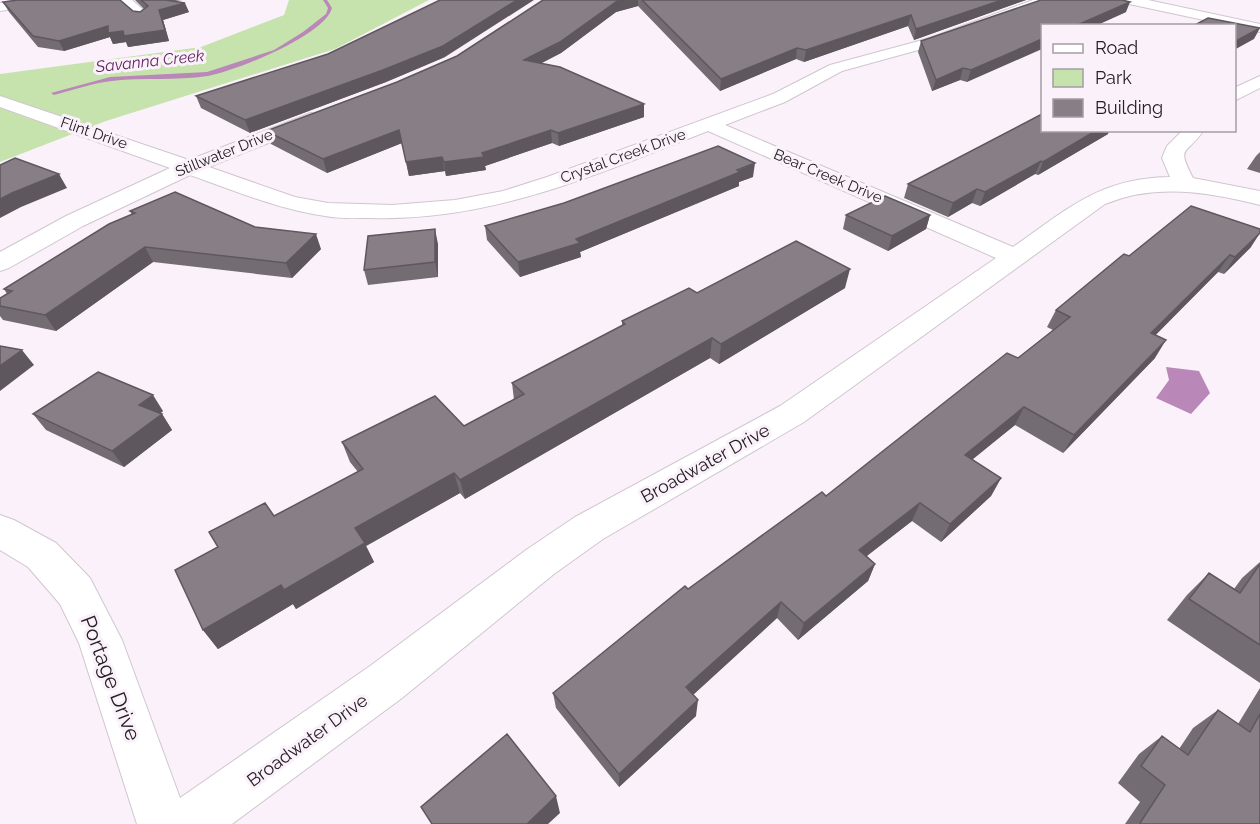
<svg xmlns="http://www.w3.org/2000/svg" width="1260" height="824" font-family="Raleway,sans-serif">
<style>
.green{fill:#c7e3ad}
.water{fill:#ba88b8}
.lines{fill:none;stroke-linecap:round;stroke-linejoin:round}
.stream{fill:#ba88b8;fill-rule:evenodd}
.street-casing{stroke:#d0c6cf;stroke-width:2}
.street{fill:#fff;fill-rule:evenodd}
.wall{fill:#746c73}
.shaded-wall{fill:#5e585e}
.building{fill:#877e86;stroke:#5e585e;stroke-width:1.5}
.labels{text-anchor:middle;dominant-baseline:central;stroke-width:6;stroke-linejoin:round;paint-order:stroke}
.far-street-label{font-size:15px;fill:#242024;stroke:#fbf1fa}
.far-water-label{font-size:16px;font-style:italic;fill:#5f245f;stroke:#fbf1fa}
.street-label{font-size:18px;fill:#242024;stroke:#fbf1fa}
.near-street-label{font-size:21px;fill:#242024;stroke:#fbf1fa}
</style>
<rect width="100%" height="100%" fill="#fbf1fa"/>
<!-- green -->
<path class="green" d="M289,0H429L335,49L106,121L0,162V74L201,47L284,15Z"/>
<!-- water -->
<path class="water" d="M1166,367L1199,371L1210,393L1191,414L1156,398L1169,380Z"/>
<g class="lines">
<!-- stream -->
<path class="stream" d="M323,0H327L332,8C325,35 236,71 208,76C176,81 143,77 112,81C93,83 73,90 54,95L51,93L110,77L207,72L274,50L303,32L326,14L328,8Z"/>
<defs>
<path id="street" d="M19,0H52L45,4L0,11V3Z
M117,0H132L150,16L143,20L138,19Z
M1033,0H1052L1050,3L940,44L842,71L785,102L725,125L1013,247C1068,209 1099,178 1170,177L1162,158L1167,146L1183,130H1204C1186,156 1176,145 1193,178L1260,191V205C1208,192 1156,183 1105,204L804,422L603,539L554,574L402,698L232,824H137L79,643L60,604L28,567L0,550V515L14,520L56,543L90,578L122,640L180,798L370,666L526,550L575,517L780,406L996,258L708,131C597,174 491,222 370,218C356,218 340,219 325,216C278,209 235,191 190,175L83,226L9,268L0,271V252L66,216L170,168L0,107V96L189,160L311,113L318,115L320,119L318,123L209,167L295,197L328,203L392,205L455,200L503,191L547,177L773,94L830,65L930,38Z
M1122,0H1148L1260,24V32L1129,4Z
M1260,76V88L1234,101V88Z"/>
</defs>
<!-- street casing -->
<use href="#street" class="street-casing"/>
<!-- street -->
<use href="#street" class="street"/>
</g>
<!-- wall -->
<path class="wall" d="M135,0H182L175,1L189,12L163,20L169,41L128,47L126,42L113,44L110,37L64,51L38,47L9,12L3,2L140,12L144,9Z
M543,0H1026L914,40L908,26L804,62L796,59L720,91L638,6L616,12L561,53L540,63L644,104V117L559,146L552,143L485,166L486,170L446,176L445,171L409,176L402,143L327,173L271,144L266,131L397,82L457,56Z
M1126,12L1095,26H1042L967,82L960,80L932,91L918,52L921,41Z
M445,57L386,82L250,133L201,108L196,96Z
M1042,130H1109L1108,134L1038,175L1035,174L980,206L972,203L948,217L904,198L908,184Z
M1260,152V173L1247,169L1256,156Z
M753,177L739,182V186L580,252L581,257L520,277L487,240L485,226Z
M130,211L255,227L321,249L292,278L153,262L56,331L3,320L0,316V298L7,294L4,289L132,215Z
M846,215H930L926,229L888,251L843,229Z
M438,244V277L368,285L364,270Z
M1251,247L1224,274L1218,272L1155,335V358L1063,453L1015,425L972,459L1001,478L991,496L941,542L912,521L867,556L875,564L868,581L798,640L777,618L693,695L696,716L619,787L556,708L553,693L688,589L826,496L1018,358L1053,330L1047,327L1056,310L1129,256Z
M845,288L719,364L710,358L465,499L460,493L366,546L374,562L296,609L293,604L218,649L203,630L218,547L358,472L350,462L342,442L464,426L514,400L512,383L622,326V321L697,293Z
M163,411L160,414H162L172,430L124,467L46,430L33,414Z
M1260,562V683L1167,620L1187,595L1209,573L1234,589L1242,578Z
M1260,688V824H1125L1140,802L1118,783L1139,754L1162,736L1179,749L1193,728L1218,710L1238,724Z"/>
<!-- shaded-wall -->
<path class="shaded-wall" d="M517,0H534L445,57L386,82L250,133L245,120Z
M623,0H638V6L616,12L561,53L525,72L524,60L616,2Z
M1002,0H1026L914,40L916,29Z
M1130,2L1126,12L1095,26H1075Z
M185,3L189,12L163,20L169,41L128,47L126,42L113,44L110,37L64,51L59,41L108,26L123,31L159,10Z
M911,15L908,26L804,62L806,50Z
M1260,28L1254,39L1234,50V42Z
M1042,39V49L967,82L971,70Z
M797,48L796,59L720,91L721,79Z
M963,68L960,80L932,91L936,80Z
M644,104V117L559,146L558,133Z
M399,130L402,143L327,173L323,159Z
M551,130L552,143L485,166L486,170L446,176L444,162L482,153Z
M1097,130H1109L1108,134L1038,175L1043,162Z
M442,157L445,171L409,176L406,162Z
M1041,161L1035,174L980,206L985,192Z
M755,163L753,177L739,182V186L580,252L581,257L520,277L518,262L576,239Z
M59,174L67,188L21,207L0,218V199L12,193Z
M977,189L972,203L948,217L953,203Z
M930,215L926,229L888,251L892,236Z
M435,229L438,244V277L435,262Z
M1260,233L1251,247L1224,274L1235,257Z
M316,234L321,249L292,278L286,263Z
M145,247L153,262L56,331L45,315Z
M1230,255L1218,272L1140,351L1151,333Z
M850,269L845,288L719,364L721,344Z
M712,338L710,358L465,499L460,480Z
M1166,340L1155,358L1063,453L1074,435Z
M22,350L34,365L0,391V366Z
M153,395L163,411L149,421L139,405Z
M1024,407L1015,425L956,473L965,455Z
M162,414L172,430L124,467L112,451Z
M454,473L460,493L366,546L374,562L296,609L293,604L218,649L203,630L355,528Z
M1001,478L991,496L941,542L950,524Z
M920,503L912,521L852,567L859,550Z
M875,564L868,581L798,640L804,623Z
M781,602L777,618L684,703L686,687Z
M698,700L696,716L619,787V774Z
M556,796L560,813L548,824H527Z"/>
<!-- building -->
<path class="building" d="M18,0H120L133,11L140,12L148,6L141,0H166L185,3L159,10L165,30L124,36L123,31L108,33V26L59,41L33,36L3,2Z
M440,0H517L443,46L383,70L245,120L196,96L328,54Z
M543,0H623L616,2L560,42L524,60L560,67L644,104L558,133L551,130L482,153L484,157L444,162L442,157L406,162L399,130L323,159L266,131L397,82L457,56Z
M642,0H1002L916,29L911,15L806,50L797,48L721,79Z
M1041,0H1122L1130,2L1075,26H1042V39L971,70L963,68L936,80L921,41Z
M1208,18L1260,28L1234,42V26H1193Z
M1042,114V130H1097L1043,162L1041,161L985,192L977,189L953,203L908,184Z
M718,146L755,163L737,170L740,172L576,239L580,243L518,262L485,226L564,203Z
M15,158L59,174L12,193L0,199V165Z
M175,192L255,227L316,234L286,263L145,247L45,315L0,306V298L12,291L4,289L109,224L135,213L130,211Z
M885,196L930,215L892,236L846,215Z
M1191,206L1260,229V233L1235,257L1230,255L1151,333L1166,340L1074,435L1024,407L965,455L1001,478L950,524L920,503L859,550L875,564L804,623L781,602L686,687L698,700L619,774L553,693L685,586L688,589L822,492L826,496L1007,353L1018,358L1070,317L1056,310L1124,254L1129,256Z
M435,229V262L364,270L368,236Z
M796,241L850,269L721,344L712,338L460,480L454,473L355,528L365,543L284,590L281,585L203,630L175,570L218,547L209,532L265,503L274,516L363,469L342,442L435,396L464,426L524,394L512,383L625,324L622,321L689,288L697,293Z
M0,346L22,350L0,366Z
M98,372L153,395L139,405L162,414L112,451L33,414Z
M1260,564V645L1189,599L1209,573L1240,593Z
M1218,710L1250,732L1260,714V824H1141L1140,823L1165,785L1141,766L1162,736L1188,755Z
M507,734L556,796L527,824H432L421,807Z"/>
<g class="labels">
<!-- far-street labels -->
<g class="far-street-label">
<text transform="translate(94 133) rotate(19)">Flint Drive</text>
<text transform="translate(224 153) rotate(-22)">Stillwater Drive</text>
<text transform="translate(623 156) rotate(-20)">Crystal Creek Drive</text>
<text transform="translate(828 176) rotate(23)">Bear Creek Drive</text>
</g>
<!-- far-water labels -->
<g class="far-water-label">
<text transform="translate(150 61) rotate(-6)">Savanna Creek</text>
</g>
<!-- street labels -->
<g class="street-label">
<text transform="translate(705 463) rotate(-29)">Broadwater Drive</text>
<text transform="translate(307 740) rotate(-36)">Broadwater Drive</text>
</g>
<!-- near-street labels -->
<g class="near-street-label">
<text transform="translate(111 678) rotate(69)">Portage Drive</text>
</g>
</g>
<!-- legend -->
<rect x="1041" y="24" width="195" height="108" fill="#fbf1fa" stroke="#a59da4" stroke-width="1.5"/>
<rect x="1053" y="44" width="30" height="9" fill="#ffffff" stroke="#a59da4" stroke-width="1.5"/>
<text x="1095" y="54" font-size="18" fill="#242024">Road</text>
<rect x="1053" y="69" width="30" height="18" fill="#c7e3ad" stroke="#a59da4" stroke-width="1.5"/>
<text x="1095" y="84" font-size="18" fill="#242024">Park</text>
<rect x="1053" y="99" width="30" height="18" fill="#877e86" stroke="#a59da4" stroke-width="1.5"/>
<text x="1095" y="114" font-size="18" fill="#242024">Building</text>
</svg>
